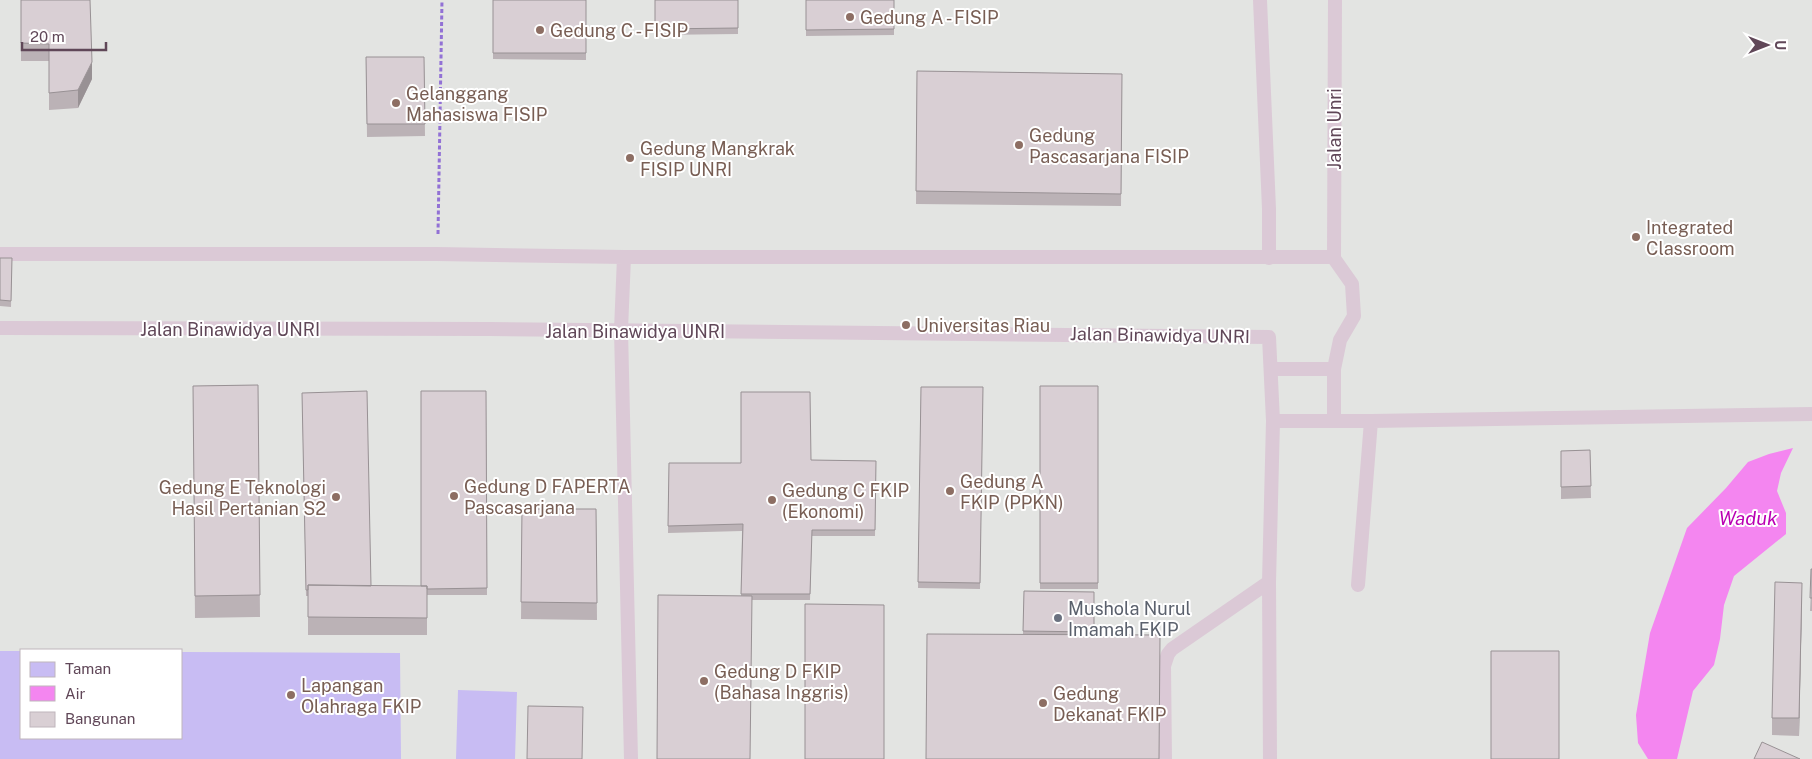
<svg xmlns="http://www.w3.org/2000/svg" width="1812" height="759" font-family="'Public Sans',sans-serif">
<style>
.education{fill:#e3e4e2;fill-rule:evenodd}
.green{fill:#c8bcf3}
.water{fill:#f486f0}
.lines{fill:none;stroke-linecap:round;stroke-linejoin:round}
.path{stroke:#9271d5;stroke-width:3;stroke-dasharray:4 2.5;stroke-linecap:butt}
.lane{stroke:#dbc9d6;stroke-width:14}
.wall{fill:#bbb2b6}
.shaded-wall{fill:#989194}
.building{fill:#d9cfd4;stroke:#989194}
.education-dot{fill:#8d6e63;stroke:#fff;stroke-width:2}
.worship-dot{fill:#6b7280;stroke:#fff;stroke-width:2}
.labels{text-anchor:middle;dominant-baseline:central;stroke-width:4;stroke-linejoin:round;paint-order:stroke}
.education-label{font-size:18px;fill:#785e54;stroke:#fff;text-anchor:start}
.street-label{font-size:18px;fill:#604758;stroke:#fff}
.worship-label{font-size:18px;fill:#5b616d;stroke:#fff;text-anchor:start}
.water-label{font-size:19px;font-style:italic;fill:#ba00b3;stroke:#fff}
</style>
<rect width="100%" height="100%" fill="#f1f3f1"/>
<!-- education -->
<path class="education" d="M0,0H1812V759H0ZM21,650H181V738H21Z"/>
<!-- green -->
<path class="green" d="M0,651H21V738H181V652L400,653L401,759H0Z
M458,690L517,692L515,759H456Z"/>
<!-- water -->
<path class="water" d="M1793,448L1781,473L1777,491L1786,513V534L1734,576L1724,605L1720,639L1714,665L1693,691L1677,759H1648L1638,743L1636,715L1650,633L1687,528L1726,488L1748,462L1769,454Z"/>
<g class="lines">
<!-- path -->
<path class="path" d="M438,234L442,0"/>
<!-- lane -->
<path class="lane" d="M1260,0L1269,209V258
M0,254H437L624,257H1333L1352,284L1354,316L1340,340L1334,369V421
M624,257L621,330L631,759
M1334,258L1335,0
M0,328L490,329L1269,337L1273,421L1269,582L1270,759
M1271,369H1334
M1273,421H1371L1812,414
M1358,585L1371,421
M1165,759L1164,666L1168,654L1172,649L1269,582"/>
</g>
<!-- wall -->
<path class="wall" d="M21,0L92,79L78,108L49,110V61H21Z
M493,0H586V60L493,59Z
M655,0H738V34L655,35Z
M806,0H894V35L806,36Z
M366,57H424L425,136L367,137Z
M917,71L1122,74L1121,206L916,204Z
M0,258H12L11,307L0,306Z
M258,385L260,617L195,618L193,386Z
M1040,386H1098V589H1040Z
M921,387H983L980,589L918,588Z
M486,391L487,595H427V635H308V596H306L302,393L371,586H421Z
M1590,450L1591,498L1561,499V451Z
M811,460L876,461L875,536H812L810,600H752L741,596L742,531L668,533L669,463H741Z
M522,509H596L597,620L521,619Z
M1812,569V611H1810Z
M1024,591L1094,592V635L1023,634Z
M1802,600L1799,736L1772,735V718Z"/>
<!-- shaded-wall -->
<path class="shaded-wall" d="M92,62V79L78,108V90Z
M1802,583V600L1799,736V718Z"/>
<!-- building -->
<path class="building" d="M21,0H90L92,62L78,90L49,93V44L21,43Z
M493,0H586V53H493Z
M655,0H738V28L655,29Z
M806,0H894V29L806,30Z
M366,57H424L425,124H367Z
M917,71L1122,74L1121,194L916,191Z
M0,258H12L11,301L0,300Z
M258,385L260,595L195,596L193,386Z
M1040,386H1098V583H1040Z
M921,387H983L980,583L918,582Z
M367,391L371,586L308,585V590H306L302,393Z
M421,391H486L487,588L427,589V586H421Z
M741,392H810L811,460L876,461L875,530H812L810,594H741L743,524L668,526L669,463H741Z
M1590,450L1591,486L1561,487V451Z
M522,509H596L597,603L521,602Z
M1811,569H1812V598H1810Z
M1775,582L1802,583L1799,718H1772Z
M308,585L427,586V618L308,617Z
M1024,591L1094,592V632L1023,631Z
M658,595L752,596L750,759H657Z
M805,604L884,605V759H805Z
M927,634L1160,635L1159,759H926Z
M1491,651H1559V759H1491Z
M528,706L583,707L582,759H527Z
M1762,742L1800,759H1754Z"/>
<!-- markers -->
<g class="education-dot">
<circle cx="850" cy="17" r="5"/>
<circle cx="540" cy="30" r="5"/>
<circle cx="396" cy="103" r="5"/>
<circle cx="1019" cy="145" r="5"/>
<circle cx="630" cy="158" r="5"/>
<circle cx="1636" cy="237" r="5"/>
<circle cx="906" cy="325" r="5"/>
<circle cx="950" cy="491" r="5"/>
<circle cx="454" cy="496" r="5"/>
<circle cx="336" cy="497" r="5"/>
<circle cx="772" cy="500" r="5"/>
<circle cx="704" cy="681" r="5"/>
<circle cx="291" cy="695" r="5"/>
<circle cx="1043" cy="703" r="5"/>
</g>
<circle class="worship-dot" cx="1058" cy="618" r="5"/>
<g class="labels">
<!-- education labels -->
<g class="education-label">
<text x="860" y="17">Gedung A - FISIP</text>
<text x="550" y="30">Gedung C - FISIP</text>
<text x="406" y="93">Gelanggang<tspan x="406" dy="21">Mahasiswa FISIP</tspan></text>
<text x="1029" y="135">Gedung<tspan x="1029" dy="21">Pascasarjana FISIP</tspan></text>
<text x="640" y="148">Gedung Mangkrak<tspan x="640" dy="21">FISIP UNRI</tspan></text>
<text x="1646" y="227">Integrated<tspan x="1646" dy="21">Classroom</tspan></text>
<text x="916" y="325">Universitas Riau</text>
<text x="960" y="481">Gedung A<tspan x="960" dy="21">FKIP (PPKN)</tspan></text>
<text x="464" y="486">Gedung D FAPERTA<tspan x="464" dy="21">Pascasarjana</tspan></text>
<text x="326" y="487" text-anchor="end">Gedung E Teknologi<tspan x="326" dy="21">Hasil Pertanian S2</tspan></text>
<text x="782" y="490">Gedung C FKIP<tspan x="782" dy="21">(Ekonomi)</tspan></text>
<text x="714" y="671">Gedung D FKIP<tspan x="714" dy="21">(Bahasa Inggris)</tspan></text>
<text x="301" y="685">Lapangan<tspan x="301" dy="21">Olahraga FKIP</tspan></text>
<text x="1053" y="693">Gedung<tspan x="1053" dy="21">Dekanat FKIP</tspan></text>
</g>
<!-- street labels -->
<g class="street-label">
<text transform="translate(1334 129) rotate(-90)">Jalan Unri</text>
<text x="230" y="329">Jalan Binawidya UNRI</text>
<text x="635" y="331">Jalan Binawidya UNRI</text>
<text transform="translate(1160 335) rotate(1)">Jalan Binawidya UNRI</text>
</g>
<!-- worship labels -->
<g class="worship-label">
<text x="1068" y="608">Mushola Nurul<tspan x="1068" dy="21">Imamah FKIP</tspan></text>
</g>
<!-- water labels -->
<g class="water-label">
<text x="1748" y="518">Waduk</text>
</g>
</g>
<!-- legend -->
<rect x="20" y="649" width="162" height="90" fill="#ffffff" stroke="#bfb5bc"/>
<rect x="30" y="662" width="25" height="15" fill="#c8bcf3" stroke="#bfb5bc"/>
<text x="65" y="674" font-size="15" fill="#604758">Taman</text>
<rect x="30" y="686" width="25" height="15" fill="#f486f0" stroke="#bfb5bc"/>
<text x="65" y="699" font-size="15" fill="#604758">Air</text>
<rect x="30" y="712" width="25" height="15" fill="#d9cfd4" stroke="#bfb5bc"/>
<text x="65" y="724" font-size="15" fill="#604758">Bangunan</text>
<!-- north arrow -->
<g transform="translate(1767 45) rotate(90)" stroke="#ffffff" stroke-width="4" paint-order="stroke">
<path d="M0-4L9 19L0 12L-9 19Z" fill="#604758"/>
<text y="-8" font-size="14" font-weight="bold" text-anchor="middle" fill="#604758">U</text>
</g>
<!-- scale -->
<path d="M22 42v8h84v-8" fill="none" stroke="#604758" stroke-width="2.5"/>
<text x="30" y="42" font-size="15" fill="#604758" stroke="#ffffff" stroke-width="4" paint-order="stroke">20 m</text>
</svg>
